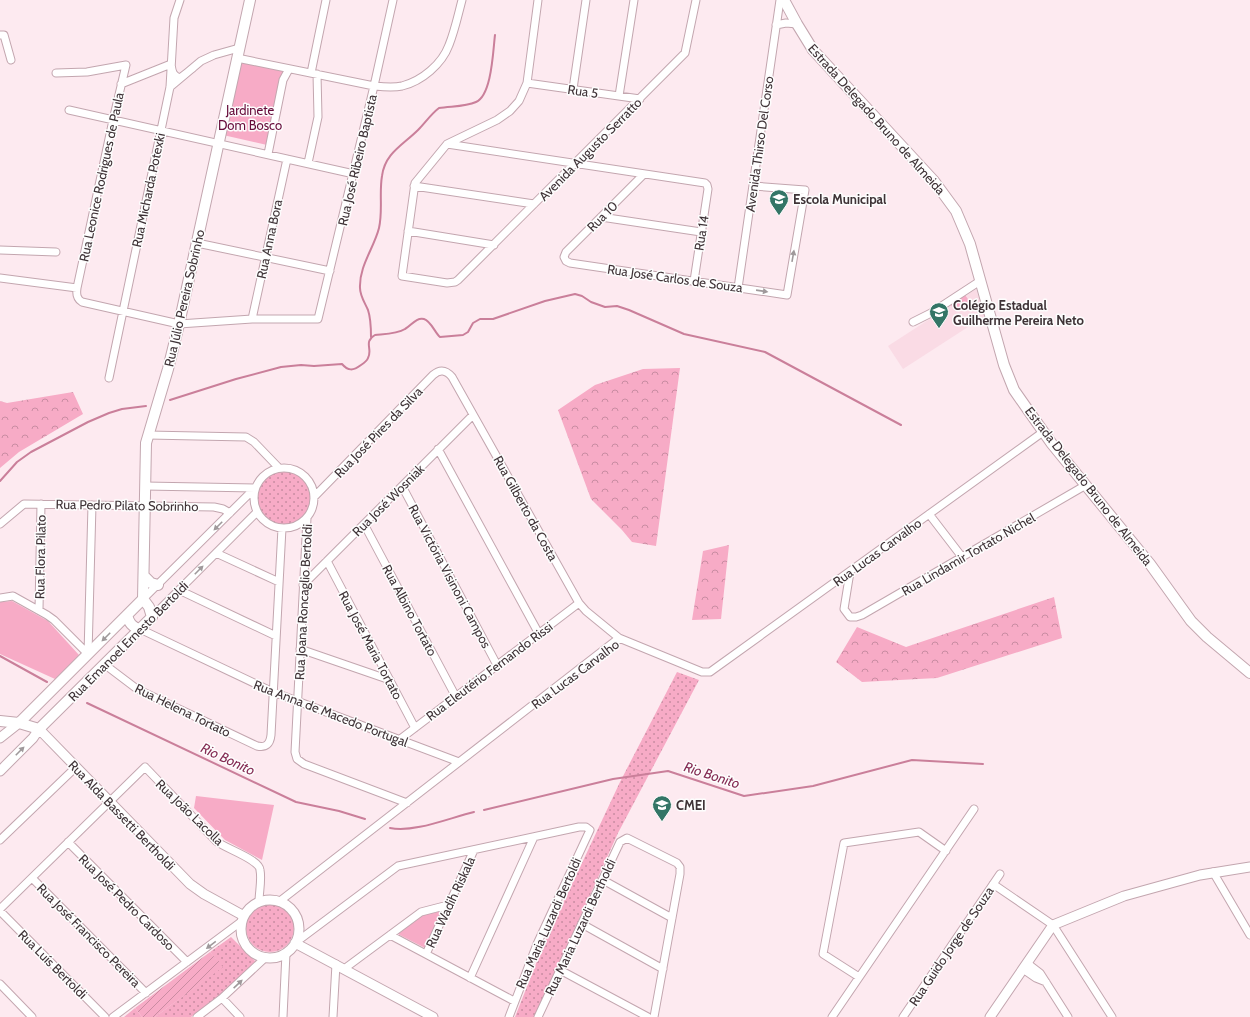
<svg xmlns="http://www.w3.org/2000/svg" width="1250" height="1017" font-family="Cabin,sans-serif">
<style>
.built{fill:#fadbe5}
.grass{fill:url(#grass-dots)}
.forest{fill:url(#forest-crowns)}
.park{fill:#f7abc6}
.garden{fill:url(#garden-furrows)}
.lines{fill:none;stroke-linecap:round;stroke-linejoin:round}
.stream{stroke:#ca7f9a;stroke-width:2}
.minor-casing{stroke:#c3a6af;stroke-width:9}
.tertiary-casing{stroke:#c3a6af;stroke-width:11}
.secondary-casing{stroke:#c3a6af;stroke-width:12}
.minor{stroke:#fff;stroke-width:7}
.tertiary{stroke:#fff;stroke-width:9}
.secondary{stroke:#fff;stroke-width:10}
.oneway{fill:#9f999b}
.labels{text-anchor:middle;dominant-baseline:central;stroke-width:3;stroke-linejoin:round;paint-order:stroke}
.street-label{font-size:13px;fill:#3f3337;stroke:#fdfdfd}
.park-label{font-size:13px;fill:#660b3a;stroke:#fdfdfd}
.poi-label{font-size:13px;font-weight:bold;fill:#3f3337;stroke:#fdfdfd;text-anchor:start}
.water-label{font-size:14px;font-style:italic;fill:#852c54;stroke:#fdfdfd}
</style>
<defs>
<pattern id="grass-dots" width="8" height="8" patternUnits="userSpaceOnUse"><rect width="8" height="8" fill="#f7abc6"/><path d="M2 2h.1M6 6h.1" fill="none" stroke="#c98ca2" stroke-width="1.8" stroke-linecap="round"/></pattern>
<pattern id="forest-crowns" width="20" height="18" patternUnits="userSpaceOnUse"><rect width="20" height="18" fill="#f7abc6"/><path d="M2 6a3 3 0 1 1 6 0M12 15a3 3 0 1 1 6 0" fill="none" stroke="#c98ca2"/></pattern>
<pattern id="garden-furrows" width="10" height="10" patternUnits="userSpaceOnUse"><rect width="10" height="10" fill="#f7abc6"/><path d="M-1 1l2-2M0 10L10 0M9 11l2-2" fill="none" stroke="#c98ca2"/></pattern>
</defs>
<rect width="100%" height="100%" fill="#fdeaf0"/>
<!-- built -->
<path class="built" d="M976,289L985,316L903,369L888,346Z"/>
<!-- grass -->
<path class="grass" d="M257 498a27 27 0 1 1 54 0a27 27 0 1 1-54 0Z
M677,672L699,680L618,833L535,1017H515L543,946L620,782Z
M246 928a24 24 0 1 1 48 0a24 24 0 1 1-48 0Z
M231,937L256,962L221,994L191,1017H155L222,967L210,952Z
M135,1008L142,1017H124Z"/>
<!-- forest -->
<path class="forest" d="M680,368L656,546L632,542L622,530L591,499L558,410L595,385L643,369Z
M73,392L83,414L19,452L0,468V401L7,403Z
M729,545L721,619L692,620L703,551Z
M1054,597L1062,638L937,678L862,682L836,662L857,627L906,647Z"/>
<!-- park -->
<path class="park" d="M239,61L283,71L267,145L223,135Z
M965,295L970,302L955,311L951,305Z
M12,601L48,621L79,655L55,679L0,654V602Z
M196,796L274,805L262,860L225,840L194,808Z
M441,911L425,948L398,934L423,915Z"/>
<!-- garden -->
<path class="garden" d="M210,952L223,967L155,1017H142L135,1008Z"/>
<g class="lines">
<!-- stream -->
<path class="stream" d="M371,337C371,328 371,319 368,310C365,303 360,296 360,288C359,266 374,248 379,228C383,211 379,193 382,176C385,153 403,145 418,130C425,123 431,114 439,108C450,106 465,107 476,102C492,95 493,50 495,35
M170,400L236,379L281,367L301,365L314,366L342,364C348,371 353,371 361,365C364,363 367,361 368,358C373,349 363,342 375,335C384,334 397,334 405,329C411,326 416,317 424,319C431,321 435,333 440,337L463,335L468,332L473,323L480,319H493L545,301L575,294L582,296L591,302L605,307L617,306L629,310L684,334L765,352L901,425
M0,481L17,462L31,452L88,422L109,413L122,409L146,406
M0,656L47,682
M87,703L296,802L339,811L365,819
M484,810L613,779L668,771L744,796L813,786L912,760L983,764
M390,828C414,833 449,818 474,812"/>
<defs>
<path id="minor" d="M538,0L527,83L519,101L510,111L497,120L447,144L415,183L402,276L447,283L455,282L458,280L685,53L696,0
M776,25L786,23L797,24
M0,35H4L11,60
M237,58L374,86C384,87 393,88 402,86C422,81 442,64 449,45C455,30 458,15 462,0
M56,73L87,72L126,65L113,120L77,288
M311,73L326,0
M527,83L640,99
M121,84L171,64C172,70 172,76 180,78L193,68
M170,87L201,61L214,55L239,48
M573,89L586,0
M619,96L634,0
M69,110L354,174
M447,144L705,183L707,185L708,189L694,281
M268,154L283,80L289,69
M308,163L318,117L317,74
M644,174L566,252L564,257L566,261L570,263L787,295L805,190L753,186
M414,186L534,204
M601,217L701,232
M408,231L494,245
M197,243L330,271
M0,250L56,252
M0,278L77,288C76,295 77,299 82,302L179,324L252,319H318L374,86L393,0
M738,288L780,0
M252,319L287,159
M913,322L931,313L980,281
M109,378L170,87L174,18L180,0
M148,435L246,437L254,442L279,468
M438,449L539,634
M254 498a30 30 0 1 1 60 0a30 30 0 1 1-60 0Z
M145,486L255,488
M402,486L497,665
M314,497L433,375C440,369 446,370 452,377L579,603L586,611L619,638
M929,514L962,557
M307,518L295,752L297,759L304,764L407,803
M0,524L24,504L214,507L223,509L230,513
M364,524L456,697
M216,553L279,582
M327,561L415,728
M850,572L844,609L850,617H856L862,615L1086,485
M303,585L473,415
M179,590L276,636
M0,598L13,596L47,615L54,620L88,654
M143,599L255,488
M39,610L41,504
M152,617L257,512
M140,629L273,692L459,762
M300,649L390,680
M88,654L92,505
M104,664L137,689L257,746C266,748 270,744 271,735L282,528
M399,740L579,603
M0,840L76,767
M68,842L187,962
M1213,872L1250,935
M32,878L146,993
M603,880L672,918
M993,884L1053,925L1112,1017
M280,901L619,638L702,672H710L1043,432
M0,909L145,767L216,841C226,849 259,859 260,870C262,880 259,892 259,902
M0,911L105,1017
M582,924L663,969
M390,935L514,1001
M295,943L398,866L579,827H586L590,830L537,944L509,1017
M426,954L474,850
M1027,963L1040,973L1068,1017
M344,969L421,912L448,905
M1023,969L1036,978L1046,982
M560,970L648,1017
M859,977L823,954L844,843L919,832L946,851
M470,978L534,837
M0,984L32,1017
M222,998L240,1017
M113,1017L242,921
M197,1017L222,998L266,957
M283,1017L286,953
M333,1017L336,964
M538,1017L620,842L627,838L677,863L680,867V874L654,1017
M832,1017L974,809
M903,1017L1000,874"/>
<path id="tertiary" d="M0,738L19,723
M0,771L33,738L39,729L190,884L204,894L244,916
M241 929a29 29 0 1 1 58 0a29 29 0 1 1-58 0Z
M295,943L433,1017
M990,1017L1053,925L1124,896L1200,875L1250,867"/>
<path id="secondary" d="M784,0L797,24L813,50L934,181L956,211L970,244L1004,365L1014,390L1028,410L1052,444L1150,564L1191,621L1207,637L1250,673
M144,576L151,583L158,585
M143,599L146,443L168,369L179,324L250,0
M127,615C129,623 132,627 140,629
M0,721L19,723L39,729L152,617L149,607L143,599
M19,723L143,599"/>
</defs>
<!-- minor casing -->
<use href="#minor" class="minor-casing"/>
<!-- tertiary casing -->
<use href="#tertiary" class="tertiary-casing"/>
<!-- secondary casing -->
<use href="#secondary" class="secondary-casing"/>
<!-- minor -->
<use href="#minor" class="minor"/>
<!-- tertiary -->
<use href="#tertiary" class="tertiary"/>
<!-- secondary -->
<use href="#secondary" class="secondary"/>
</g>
<!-- one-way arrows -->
<defs><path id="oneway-solid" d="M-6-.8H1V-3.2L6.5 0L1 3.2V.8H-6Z"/></defs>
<g class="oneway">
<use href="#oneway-solid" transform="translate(793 256) rotate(-80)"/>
<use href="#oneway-solid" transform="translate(762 291) rotate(8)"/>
<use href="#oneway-solid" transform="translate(218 526) rotate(135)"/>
<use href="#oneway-solid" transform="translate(199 570) rotate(-45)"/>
<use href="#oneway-solid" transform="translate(106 637) rotate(135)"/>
<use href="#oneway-solid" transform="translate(20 751) rotate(-45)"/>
<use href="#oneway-solid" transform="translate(211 945) rotate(143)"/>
<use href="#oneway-solid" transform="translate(238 984) rotate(-43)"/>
</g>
<!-- icons -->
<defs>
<symbol id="school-pin" viewBox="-11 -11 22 30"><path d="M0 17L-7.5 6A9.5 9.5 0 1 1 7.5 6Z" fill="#337566" stroke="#fdfdfd"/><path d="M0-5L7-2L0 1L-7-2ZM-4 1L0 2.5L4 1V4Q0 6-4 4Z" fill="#fff"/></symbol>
</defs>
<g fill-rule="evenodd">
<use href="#school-pin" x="768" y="188" width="22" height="30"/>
<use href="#school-pin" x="928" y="301" width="22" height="30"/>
<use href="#school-pin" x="651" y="794" width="22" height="30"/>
</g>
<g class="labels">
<!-- street labels -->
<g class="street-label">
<text transform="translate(583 91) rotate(8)">Rua 5</text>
<text transform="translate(877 119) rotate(48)">Estrada Delegado Bruno de Almeida</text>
<text transform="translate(759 144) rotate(-82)">Avenida Thirso Del Corso</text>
<text transform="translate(590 149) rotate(-45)">Avenida Augusto Serratto</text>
<text transform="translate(357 160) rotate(-77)">Rua José Ribeiro Baptista</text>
<text transform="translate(101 177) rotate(-78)">Rua Leonice Rodrigues de Paula</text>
<text transform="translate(148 190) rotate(-78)">Rua Micharda Potexki</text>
<text transform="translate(602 216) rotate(-45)">Rua 10</text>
<text transform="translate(701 233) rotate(-81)">Rua 14</text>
<text transform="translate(269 239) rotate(-78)">Rua Anna Bora</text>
<text transform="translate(675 278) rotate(8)">Rua José Carlos de Souza</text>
<text transform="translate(184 298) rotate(-77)">Rua Júlio Pereira Sobrinho</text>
<text transform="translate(378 432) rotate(-46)">Rua José Pires da Silva</text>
<text transform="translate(1089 486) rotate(52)">Estrada Delegado Bruno de Almeida</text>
<text transform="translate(388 500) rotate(-45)">Rua José Wosniak</text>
<text transform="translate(127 505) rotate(1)">Rua Pedro Pilato Sobrinho</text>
<text transform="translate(526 508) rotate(61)">Rua Gilberto da Costa</text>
<text transform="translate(877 552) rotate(-36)">Rua Lucas Carvalho</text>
<text transform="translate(968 554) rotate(-30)">Rua Lindamir Tortato Nichel</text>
<text transform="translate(40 557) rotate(-89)">Rua Flora Pilato</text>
<text transform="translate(450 576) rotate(62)">Rua Victória Visinoni Campos</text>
<text transform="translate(303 602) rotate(-87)">Rua Joana Roncaglio Bertoldi</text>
<text transform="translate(410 610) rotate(62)">Rua Albino Tortato</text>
<text transform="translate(128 641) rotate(-45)">Rua Emanoel Ernesto Bertoldi</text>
<text transform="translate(371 645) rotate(62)">Rua José Maria Tortato</text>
<text transform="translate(489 671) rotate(-37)">Rua Eleutério Fernando Rissi</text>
<text transform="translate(575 674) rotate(-37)">Rua Lucas Carvalho</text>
<text transform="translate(183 710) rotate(26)">Rua Helena Tortato</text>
<text transform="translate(331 713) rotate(21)">Rua Anna de Macedo Portugal</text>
<text transform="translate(190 812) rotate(44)">Rua João Lacolla</text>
<text transform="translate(122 815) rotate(46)">Rua Alda Bassetti Bertholdi</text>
<text transform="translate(127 902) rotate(45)">Rua José Pedro Cardoso</text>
<text transform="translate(450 902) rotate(-65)">Rua Wadih Riskala</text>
<text transform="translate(548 923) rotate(-66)">Rua Maria Luzardi Bertoldi</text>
<text transform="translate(580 927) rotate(-65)">Rua Maria Luzardi Bertholdi</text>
<text transform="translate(89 935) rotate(45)">Rua José Francisco Pereira</text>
<text transform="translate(951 946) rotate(-56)">Rua Guido Jorge de Souza</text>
<text transform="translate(53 964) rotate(45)">Rua Luís Bertoldi</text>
</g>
<!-- park labels -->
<g class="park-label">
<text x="250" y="110">Jardinete<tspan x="250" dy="15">Dom Bosco</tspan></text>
</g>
<!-- poi labels -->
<g class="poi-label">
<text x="793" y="199">Escola Municipal</text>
<text x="953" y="305">Colégio Estadual<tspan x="953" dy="15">Guilherme Pereira Neto</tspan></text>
<text x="676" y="805">CMEI</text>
</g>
<!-- water labels -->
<g class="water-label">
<text transform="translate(228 759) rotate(25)">Rio Bonito</text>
<text transform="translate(712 775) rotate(18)">Rio Bonito</text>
</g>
</g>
</svg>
